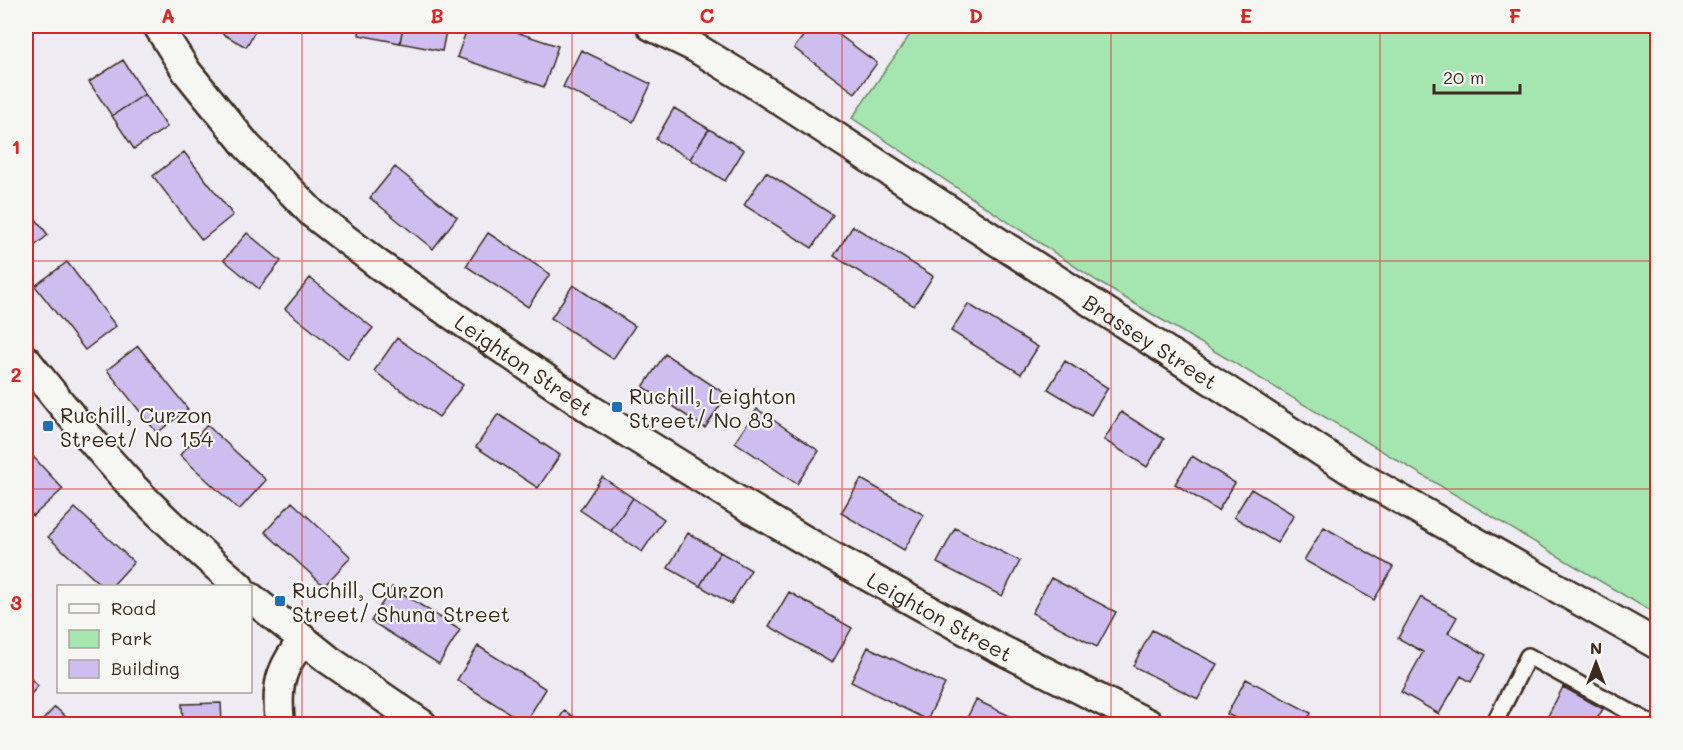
<svg xmlns="http://www.w3.org/2000/svg" width="1683" height="750" font-family="Mali,sans-serif">
<style>
.green{fill:#a5e6b0;stroke:#708867;stroke-width:1.5}
.building{fill:#cebef0;stroke:#3b2a1e;stroke-width:1.5}
.lines{fill:none;stroke-linecap:round;stroke-linejoin:round}
.lane-casing{stroke:#3b2a1e;stroke-width:20}
.street-casing{stroke:#3b2a1e;stroke-width:33}
.lane{stroke:#f6f6f2;stroke-width:15}
.street{stroke:#f6f6f2;stroke-width:28}
.grid{fill:none;stroke:#d62828;stroke-width:1.5;stroke-opacity:0.55}
.poi-dot{fill:#1f6fb2;stroke:#f6f6f2;stroke-width:2}
.labels{text-anchor:middle;dominant-baseline:central;stroke-width:4.5;stroke-linejoin:round;paint-order:stroke}
.street-label{font-size:21px;fill:#3b2a1e;stroke:#f6f6f2}
.poi-label{font-size:21px;fill:#3b2a1e;stroke:#f6f6f2;text-anchor:start}
.neatline{fill:none;stroke:#d62828;stroke-width:2}
.grid-label{font-size:20px;text-anchor:middle;font-weight:bold;fill:#d62828}
</style>
<rect width="100%" height="100%" fill="#eeebf2"/>
<filter id="ink" filterUnits="userSpaceOnUse"><feTurbulence type="fractalNoise" baseFrequency=".0167" numOctaves="2"/><feDisplacementMap in="SourceGraphic" scale="12" xChannelSelector="R" yChannelSelector="G"/><feConvolveMatrix kernelMatrix="1 2 1 2 8 2 1 2 1" color-interpolation-filters="sRGB"/></filter>
<g filter="url(#ink)">
<!-- green -->
<path class="green" d="M916,26H1657V615L1100,283L852,118Z"/>
<!-- building -->
<path class="building" d="M213,26H258L246,47L212,28Z
M360,26H403L400,43L359,35Z
M403,26H447L442,51L400,43Z
M468,26H498L558,46L544,87L457,57Z
M750,26H765L760,32Z
M811,26H827L877,63L855,93L794,48Z
M581,50L651,84L633,122L563,87Z
M123,60L145,94L112,116L89,82Z
M145,94L167,127L134,149L112,116Z
M674,108L709,129L690,159L656,139Z
M709,129L744,150L725,181L690,159Z
M184,152L233,215L202,240L153,176Z
M395,167L457,217L433,249L370,198Z
M766,172L833,215L812,248L744,205Z
M26,206L48,235L26,253Z
M853,226L933,276L914,306L834,256Z
M247,233L281,261L259,289L224,260Z
M488,233L550,274L528,307L466,266Z
M67,262L116,326L85,350L35,286Z
M310,278L373,328L348,359L285,309Z
M573,285L635,326L613,359L551,318Z
M968,304L1038,347L1021,374L951,331Z
M397,338L463,385L439,417L374,371Z
M138,346L188,409L157,433L107,370Z
M665,354L727,395L705,428L643,387Z
M1065,361L1108,388L1091,415L1048,389Z
M757,409L819,451L797,484L735,442Z
M1121,412L1164,439L1147,467L1104,440Z
M498,414L560,455L538,488L476,447Z
M207,425L266,480L239,510L180,455Z
M26,449L63,489L33,516L26,507Z
M1192,456L1235,483L1218,511L1175,484Z
M602,477L633,498L611,531L580,510Z
M861,479L924,515L904,550L841,513Z
M1251,489L1294,515L1277,543L1234,517Z
M633,498L664,519L642,552L611,531Z
M292,502L351,557L324,586L265,532Z
M75,508L134,562L112,586H102L48,537Z
M1324,527L1393,567L1374,600L1304,560Z
M955,528L1020,561L1002,596L937,563Z
M688,533L720,552L700,586L668,568Z
M720,552L751,570L731,604L700,586Z
M1051,578L1116,612L1097,647L1032,613Z
M392,587L460,630L439,664L371,621Z
M789,592L852,628L832,663L769,626Z
M1421,597L1457,617L1448,633L1486,655L1471,682L1461,676L1439,714L1401,692L1423,652L1398,638Z
M1152,630L1217,664L1198,699L1133,666Z
M478,646L546,689L525,723L457,680Z
M868,647L945,684L927,720L851,682Z
M26,674L38,686L26,700Z
M1246,679L1311,713L1305,724H1247L1227,714Z
M1563,687L1603,709L1594,724H1555L1556,722L1547,718Z
M976,700L1027,724H964Z
M221,703L222,724H183L182,704Z
M55,707L74,724H39Z
M564,711L587,724H556Z"/>
<g class="lines">
<defs>
<path id="lane" d="M1494,724L1528,656L1652,724"/>
<g id="street">
<path id="s1" d="M158,26L187,72L247,146L313,214L379,265L593,411L735,499L826,553L994,646L1149,724"/>
<path id="s2" d="M651,26L696,48L747,79L1356,474L1658,645"/>
<path d="M26,360C60,403 95,446 132,486C165,521 202,554 239,586"/>
<path d="M250,597L329,660L422,724"/>
<path d="M280,724C276,686 279,670 303,640"/>
</g>
</defs>
<!-- lane casing -->
<use href="#lane" class="lane-casing"/>
<!-- street casing -->
<use href="#street" class="street-casing"/>
<!-- lane -->
<use href="#lane" class="lane"/>
<!-- street -->
<use href="#street" class="street"/>
</g>
</g>
<!-- grid -->
<path class="grid" d="M302,26V724M572,26V724M842,26V724M1111,26V724M1380,26V724M26,261H1658M26,489H1658"/>
<!-- markers -->
<g class="poi-dot">
<rect x="611" y="401" width="12" height="12" rx="3"/>
<rect x="42" y="420" width="12" height="12" rx="3"/>
<rect x="274" y="595" width="12" height="12" rx="3"/>
</g>
<g class="labels">
<!-- street labels -->
<g class="street-label">
<text stroke="none"><textPath href="#s2" startOffset="591">Brassey Street</textPath></text>
<text stroke="none"><textPath href="#s1" startOffset="504">Leighton Street</textPath></text>
<text stroke="none"><textPath href="#s1" startOffset="990">Leighton Street</textPath></text>
</g>
<!-- poi labels -->
<g class="poi-label">
<text x="629" y="395">Ruchill, Leighton<tspan x="629" dy="24">Street/ No 83</tspan></text>
<text x="60" y="414">Ruchill, Curzon<tspan x="60" dy="24">Street/ No 154</tspan></text>
<text x="292" y="589">Ruchill, Curzon<tspan x="292" dy="24">Street/ Shuna Street</tspan></text>
</g>
</g>
<!-- margin -->
<rect width="1683" height="750" fill="none" stroke="#f6f6f2" stroke-width="66"/>
<!-- legend -->
<rect x="57" y="585" width="195" height="108" fill="#f6f6f2" stroke="#aba49d" stroke-width="1.5"/>
<rect x="69" y="604" width="30" height="9" fill="#f6f6f2" stroke="#aba49d" stroke-width="1.5"/>
<text x="111" y="615" font-size="18" fill="#3b2a1e">Road</text>
<rect x="69" y="630" width="30" height="18" fill="#a5e6b0" stroke="#aba49d" stroke-width="1.5"/>
<text x="111" y="645" font-size="18" fill="#3b2a1e">Park</text>
<rect x="69" y="660" width="30" height="18" fill="#cebef0" stroke="#aba49d" stroke-width="1.5"/>
<text x="111" y="675" font-size="18" fill="#3b2a1e">Building</text>
<!-- north arrow -->
<g transform="translate(1596 663)" stroke="#f6f6f2" stroke-width="4.5" paint-order="stroke">
<path d="M0-4.5L10 22L0 15L-10 22Z" fill="#3b2a1e"/>
<text y="-9" font-size="16" font-weight="bold" text-anchor="middle" fill="#3b2a1e">N</text>
</g>
<!-- scale -->
<path d="M1434 84v9h86v-9" fill="none" stroke="#3b2a1e" stroke-width="3"/>
<text x="1443" y="84" font-size="18" fill="#3b2a1e" stroke="#f6f6f2" stroke-width="4.5" paint-order="stroke">20 m</text>
<rect x="33" y="33" width="1617" height="684" class="neatline"/>
<g class="grid-label">
<text x="168" y="23">A</text>
<text x="437" y="23">B</text>
<text x="707" y="23">C</text>
<text x="976" y="23">D</text>
<text x="1246" y="23">E</text>
<text x="1515" y="23">F</text>
<text x="16" y="154">1</text>
<text x="16" y="382">2</text>
<text x="16" y="610">3</text>
</g>
</svg>
